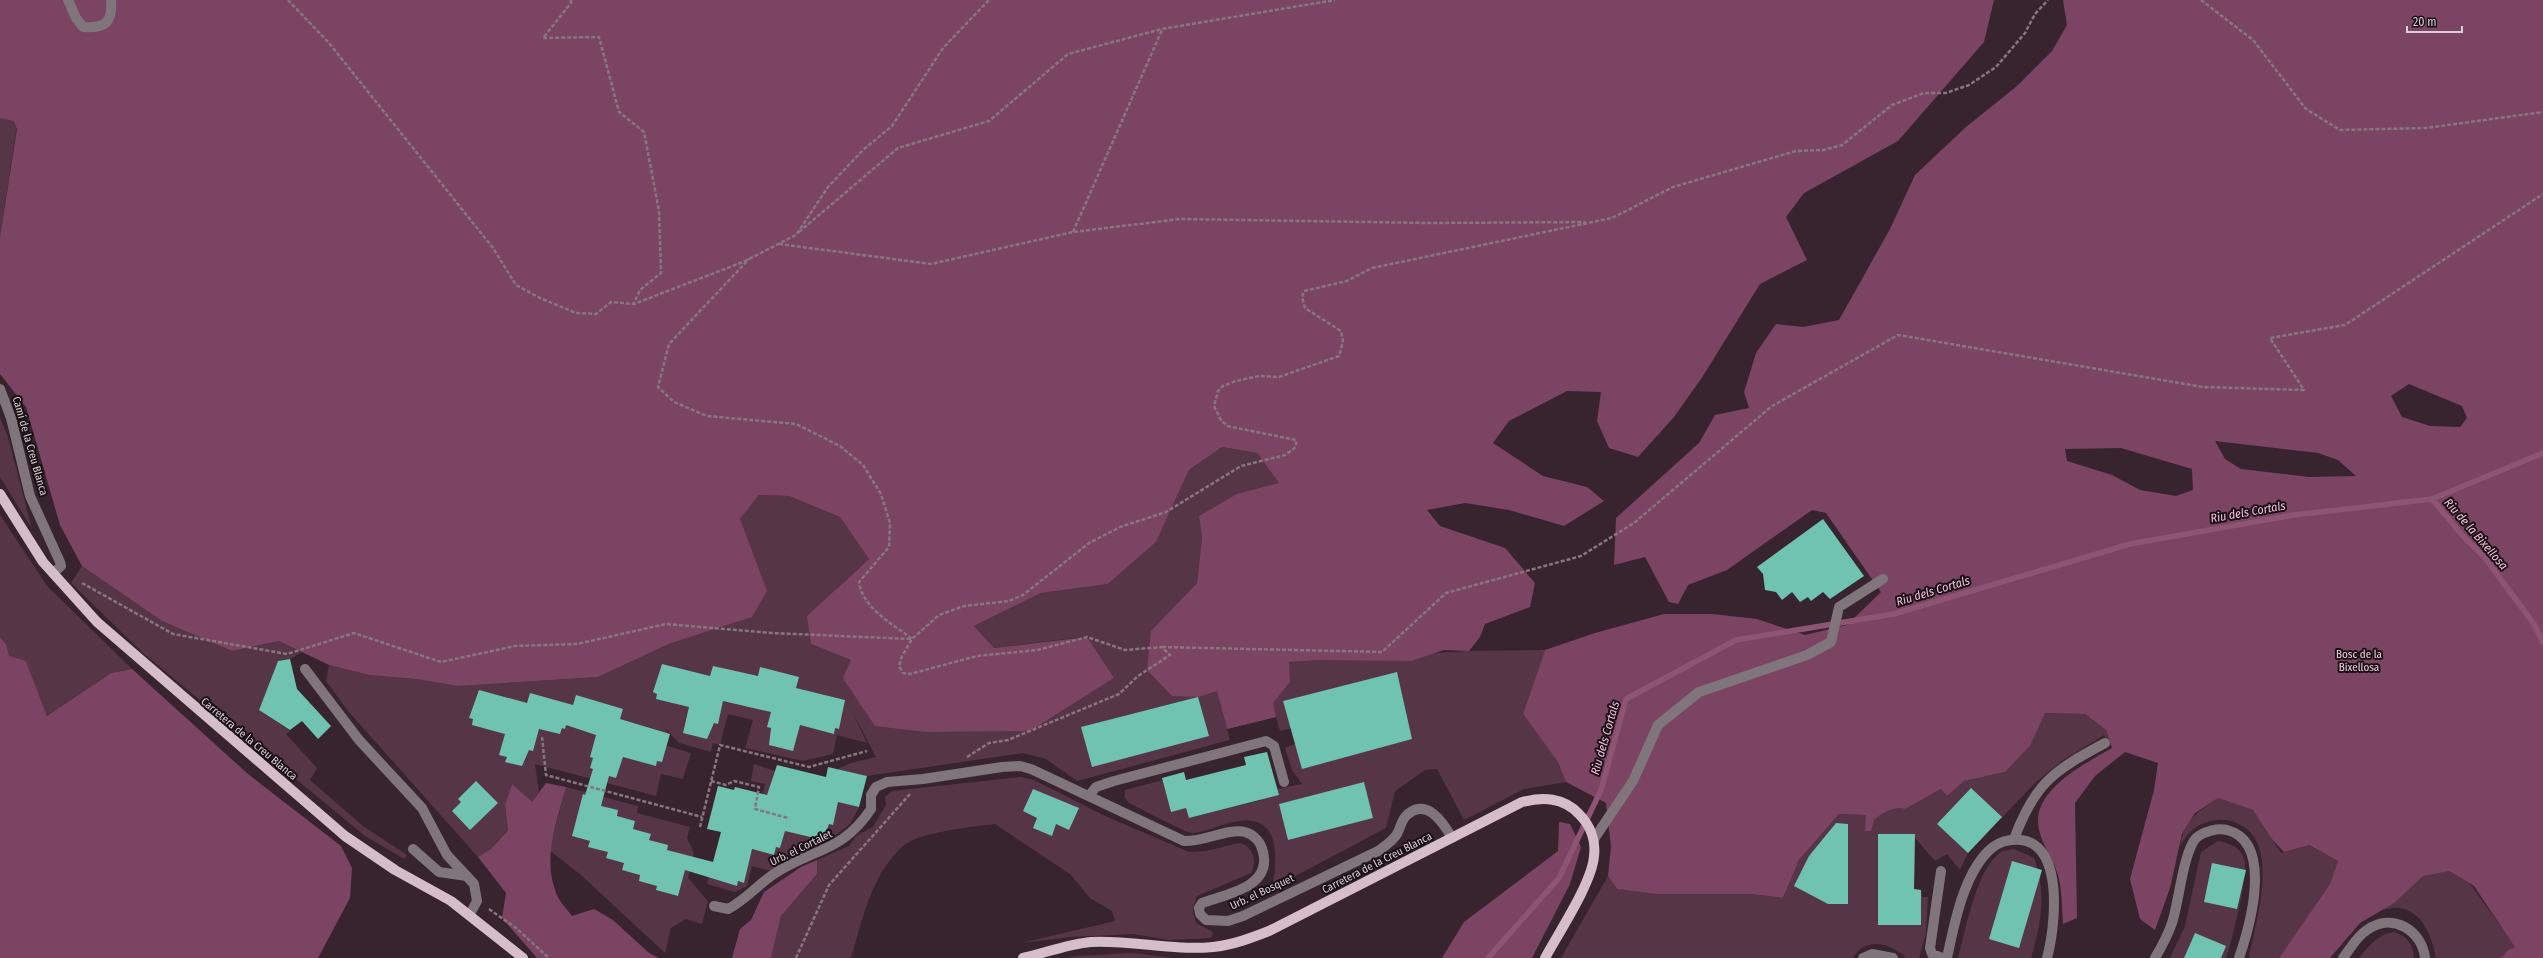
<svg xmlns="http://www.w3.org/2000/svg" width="2543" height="958" font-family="'Fira Sans Condensed',sans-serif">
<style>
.green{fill:#563547}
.forest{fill:#7c4463;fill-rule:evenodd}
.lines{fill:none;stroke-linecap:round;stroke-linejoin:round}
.stream{stroke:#8e5473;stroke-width:5.5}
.building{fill:#6fc3b0}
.path{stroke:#87767e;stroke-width:2.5;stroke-dasharray:4 2;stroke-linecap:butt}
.minor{stroke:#7f757a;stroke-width:10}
.major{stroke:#d5bec9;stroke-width:10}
.labels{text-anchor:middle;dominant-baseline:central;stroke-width:4;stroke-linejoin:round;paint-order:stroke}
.street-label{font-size:11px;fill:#dcced5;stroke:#191015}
.park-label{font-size:11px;fill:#f5d1e3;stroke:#191015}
.water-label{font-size:12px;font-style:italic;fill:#f7c1dd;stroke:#191015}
</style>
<rect width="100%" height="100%" fill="#38242e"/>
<!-- green -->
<path class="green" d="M0,34L19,112L0,237Z
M0,417L8,437L32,529L0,477Z
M1222,447L1257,453L1279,483L1199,516L1202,537L1197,583L1152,631L1289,662L1469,651L1545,650L1523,714L1559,762L1566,782L1524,789L1464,820L1437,769L1425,770L1395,791L1386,828L1256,897L1273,883C1277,857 1280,816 1240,821C1224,822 1209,832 1193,833C1185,833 1140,808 1129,803L1125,798V790L1163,780L1171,811L1186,808L1189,818L1262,800L1259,788L1277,789L1302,784L1292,770L1285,748L1403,700L1280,731L1276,717L1231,728L1218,696L1230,740L1077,781L1046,759L1023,753L867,776L837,769L851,763L876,757L851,709L867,743L837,735L833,754L803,761L745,748L753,720L728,714L720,745L713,743L711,752L679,743L662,725L668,733L665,745L691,753L683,779L661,774L656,796L535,764L539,792L532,803L512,784L505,805L508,829L491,849L478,857L348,711L326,681L329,665L369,675L416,679L458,686L598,677L671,643L740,519L759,495L789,496L840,517L869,559L837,588L811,644L1030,731L1114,678L1083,637L994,648L974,626L1041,593L1108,584L1156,542L1189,470Z
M0,515L47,586L132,669L111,673L47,716L26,661L6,657V644L0,637Z
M82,566L162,621L232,651L279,641L302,652L290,659L278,661L273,673L276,690L268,687L259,710L290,731L286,734L317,768L310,780L363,826L407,855L404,859L365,836L143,653L71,583Z
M2044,713L2085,714L2106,730L2112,748L2104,735L2062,761L2036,782L1968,853L1960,870L1947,854L1935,861L1915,838L1914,889L1921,890L1922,897H1928L1926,933L1919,958H1906C1891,943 1865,936 1853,958H1561L1608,876L1617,889L1752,894L1783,898L1799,860L1839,814L1866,815L1874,820C1882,813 1893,806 1905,809L1941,789L1947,796L1964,781L2005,772L2030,746Z
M754,764L775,771L768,793L806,836L823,840L829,824L833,825L836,799L844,803L859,807L850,824L819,848L790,857L771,871L752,866L747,886L735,892L707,884L709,877L737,886L738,881L744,883L747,871L744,870L747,848L774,855L776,847L780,848L784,832L760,803L765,784L751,781Z
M1021,777L1034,780L1103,815L1189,852L1206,851L1239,843C1253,846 1258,861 1251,873L1197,896L1193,911L1196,923L1213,932L1211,938L1168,940L1133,934L1071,937L1021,943L1115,921L1112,911L1090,898L1070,874L995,824C976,826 916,833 903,846C871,875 863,918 851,958H771L781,916L817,874V860L849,846L856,836L873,827L886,805L885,797L892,791Z
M566,787L638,806L637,813L690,827L687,838L694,853L688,878L708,901L702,924L686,919L671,928L665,953L581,875L549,850Z
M2218,798L2253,810L2281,853L2308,845L2338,861L2330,884L2279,958H2249C2255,924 2279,849 2244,827C2236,822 2227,819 2218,820C2199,822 2189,830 2180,847C2184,821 2197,812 2218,798Z
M2218,841C2229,843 2241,847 2244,859C2249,874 2232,941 2226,958H2170L2185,926L2201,852Z
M2014,849L2034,858C2047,893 2041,924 2031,958H1958C1965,932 1977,867 2001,852C2004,850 2010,850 2014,849Z
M2449,871L2470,884L2516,947L2508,950L2501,958H2436C2432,937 2423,911 2399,908C2392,907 2383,910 2377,911L2423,875Z
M2394,932C2406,935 2414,945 2414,958H2359C2369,946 2378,934 2394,932Z
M1134,953L1172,958H1067L1076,956Z"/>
<!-- forest -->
<path class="forest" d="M0,0H1994L1984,42L1898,141L1804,193L1786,217L1807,260L1760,284L1703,376L1674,417L1638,457L1609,448L1597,421L1601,392L1567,391L1509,421L1493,443L1543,476L1587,487L1604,501L1564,526L1509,510L1465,503L1427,510L1440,526L1505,548L1535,583L1530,607L1485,624L1480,637L1469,651L1444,650L1411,661L1321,660L1289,662L1290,682L1273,703L1276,717L1227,729L1217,691L1198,697L1172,696L1147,670L1151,631L1197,583L1202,537L1199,516L1237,494L1279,483L1257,453L1222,447L1189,470L1156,542L1108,584L1041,593L974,626L994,648L1087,637L1114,678L1030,731L926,732L875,726L843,678L851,660L811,644L807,616L869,559L840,517L789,496L759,495L740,519L767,591L752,617L671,643L598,677L458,686L416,679L369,675L329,665L279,641L232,651L162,621L82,566L60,525L26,407L0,374V237L17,129L14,121L0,118Z
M2063,0H2543V958H2501L2508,950L2515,947L2474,886L2449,871L2423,876L2394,903L2360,923L2330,958H2279L2330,884L2338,861L2309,845L2284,852L2271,838L2253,810L2218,798L2195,813L2182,834L2170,888L2155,930L2140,919L2130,879L2154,790L2158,763L2125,752L2095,776L2075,803L2077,918L2063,924C2062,908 2062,890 2058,875C2053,858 2039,841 2038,823C2036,788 2086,763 2112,748L2106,730L2085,714L2045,713L2030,746L2005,772L1964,781L1947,796L1941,789L1905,809C1893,806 1882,813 1874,820L1871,831H1865L1866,815L1839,814L1799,860L1783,898L1752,894H1658L1617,889L1608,876L1611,847L1606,803L1566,782L1558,762L1523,714L1545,650L1595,633L1664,614H1712L1757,619L1805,635L1847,625L1881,592L1826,513L1812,510L1727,570L1688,585L1678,604L1669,602L1645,557L1614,565L1616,518L1699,443L1715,415L1749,408L1744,392L1756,353L1776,324L1803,327L1839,320L1890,229L1915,175L1966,127L2017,86L2052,51L2067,25ZM2409,384L2462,406L2467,418L2460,427L2430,426L2402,417L2391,396ZM2215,441L2318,453L2338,460L2356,476L2309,477L2241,469L2225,459ZM2121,448L2192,469L2193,490L2176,496L2140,490L2112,475L2067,461L2065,449Z
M0,637L6,644L9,656L26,661L47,716L111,673L132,669L248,774L341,846L352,868L350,898L318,958H0Z
M546,783L566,787C557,821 543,855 555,890C557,899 566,908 572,916L594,909L613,920L649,953L659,958H537L502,918L506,893L478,857L491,849L508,830L505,805L512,784L532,802Z
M1559,822L1570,824L1581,847L1570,884L1532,958H1442L1464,922L1558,851Z
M817,860V874L781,916L771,958H732L740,929L751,920L764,892L801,867Z"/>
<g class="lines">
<!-- stream -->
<path class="stream" d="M2432,499L2462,535L2485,558L2534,624L2543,642
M1488,958L1559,878L1601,790L1626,699L1736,640L1894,614L2130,544L2294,515L2432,499L2543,453"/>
</g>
<!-- building -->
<path class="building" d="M1823,519L1864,576L1830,599L1823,592L1811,601L1808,597L1800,602L1792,592L1782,600L1776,592L1765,590L1763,574L1757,567Z
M290,659L297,689L331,726L318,739L302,721L290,730L259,710L278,661Z
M662,664L710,676L713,666L758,676L760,667L799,677L796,688L845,700L839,729L835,728L834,734L800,725L793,751L769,745L771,728L767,727L771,712L723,701L718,724L714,723L707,739L683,733L689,707L656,699L657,694L653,692Z
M1397,672L1412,739L1302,769L1283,701Z
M479,690L527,703L530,693L573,705L576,695L623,709L620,719L670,734L662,762L657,761L656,766L623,757L616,778L609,776L601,806L618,810L617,816L635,821L633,829L651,834L649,840L668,845L667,850L713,862L721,832L707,829L718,786L734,790L735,787L767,795L777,765L826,777L828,767L867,776L859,807L838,802L833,825L829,824L823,840L785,831L780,848L776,847L774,855L752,849L744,883L738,881L737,886L685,870L678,896L656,890L657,886L639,881L640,875L622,870L624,863L606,858L608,852L588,847L590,841L572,836L583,794L585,795L593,769L590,768L593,758L590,757L596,735L566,725L565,729L562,728L560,734L539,729L533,751L529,750L522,766L505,762L507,757L499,755L505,734L472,725L473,719L469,718Z
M1198,697L1209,736L1092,767L1081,727Z
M1267,752L1279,795L1189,818L1186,808L1171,812L1162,778L1184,772L1186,780L1246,765L1244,757Z
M476,781L498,803L470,830L452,811L461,802L458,799Z
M1364,782L1373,818L1288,840L1279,804Z
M1971,788L2002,817L1968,853L1937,824Z
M1033,789L1079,808L1069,830L1056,824L1052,836L1033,828L1037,818L1023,811Z
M1836,823L1848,824V904H1828L1794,886L1809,856Z
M1878,834H1915L1914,889L1921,890V925H1878Z
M2012,861L2042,870L2019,948L1989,939Z
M2212,863L2246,870L2237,909L2204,902Z
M2195,933L2226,946L2221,958H2184Z"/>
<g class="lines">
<!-- path -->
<path class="path" d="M288,0L329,43L493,248L516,285L540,298L576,313L596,314L611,302L634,304L743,262L796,235L828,187L863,150L892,126L943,48L989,0
M571,0V3L543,38L599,37L619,112L644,132L659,211L661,273L640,290L634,303
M2201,0L2253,40L2306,109L2340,130L2426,128L2543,112
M799,232L898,148L989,121L1068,54L1162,29L1335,0
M1073,232L1162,30
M779,244L931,264L1073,232L1180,219L1429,223L1586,222
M82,583L173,634L287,654L354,633L441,662L515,646L577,644L666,624L771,633L912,639C892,623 863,609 859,582L889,547L890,523L881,494L863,465L840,446L796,424L707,416L674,402L658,387L669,344L749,259
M1162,647L1382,652L1446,593L1581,556L1634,523L1772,406L1898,335L2203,387L2304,390L2270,338L2345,325L2543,194
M542,737L546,775L702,817
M967,757L989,743L1008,740L1119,694L1138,676L1170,655L1162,647L1125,650L1087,637L1037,650L977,656L910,674L903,673L899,666L902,656L912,639L939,615L964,606L1009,601L1023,595L1089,543L1120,527L1166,512L1241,466L1285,455L1296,447V440L1227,426L1221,420L1214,406L1218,391L1223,386L1236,381L1259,376L1279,377L1339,356L1343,341L1341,331L1305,308L1302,297L1304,291L1347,281L1372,268L1612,218L1673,187L1796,151L1823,150L1842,145L1892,105L1924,93H1946L1969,85L1996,67L2025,33L2035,14L2048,0
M711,781L726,785L734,781L759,787L755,809L788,818
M700,827L720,745L809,767L867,751
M489,909L516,928L549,958
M796,958L829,885L910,794"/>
<!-- minor -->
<path class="minor" d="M68,0L76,18L83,27C105,29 113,22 111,0
M0,389L11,418L30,496L60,562L61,566L53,573
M305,669L359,740L422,808L447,855L474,884L477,901L470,914
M1089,796L1096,787L1114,781L1266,741L1274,746L1284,782
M1594,839L1633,781L1658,725L1699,692L1807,655L1831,642L1839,607L1883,579
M2014,839C2035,783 2053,771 2105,743
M413,849L439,872L467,876
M1941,871L1930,948L1932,954L1942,958
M714,906L728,909C747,899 759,883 777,872C816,848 843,851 871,809V795L876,787L887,782L923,779L1002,767L1020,766L1031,769L1184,841C1204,842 1228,828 1245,832C1255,835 1261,843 1263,852C1272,887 1227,894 1202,903L1199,908L1200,914L1206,920L1228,921L1243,916L1378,851C1385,846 1393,841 1397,834C1400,829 1401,822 1405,817C1425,795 1443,822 1452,838
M1863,958L1872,954L1893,958
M1947,958C1954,925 1964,870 1993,847C2001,841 2011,839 2021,840C2065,845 2055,929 2047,958
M2155,958C2162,946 2168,935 2172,923C2179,902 2183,853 2196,838C2204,831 2218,828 2227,830C2274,842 2250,926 2239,958
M2343,958C2350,949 2357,936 2367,930C2392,912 2422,930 2425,958"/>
<!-- major -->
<path class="major" d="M0,494L43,562L97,622L345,836L395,870L451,901L523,958
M1023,958C1045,953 1068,944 1091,942C1132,940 1173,951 1213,947C1233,945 1251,938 1269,931L1522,802C1543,797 1563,797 1579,814C1590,825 1596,840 1594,856C1592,883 1559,932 1545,958"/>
</g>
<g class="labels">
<!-- street labels -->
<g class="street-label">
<text transform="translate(30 446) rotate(74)">Camí de la Creu Blanca</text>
<text transform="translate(249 739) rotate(40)">Carretera de la Creu Blanca</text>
<text transform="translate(801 848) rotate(-26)">Urb. el Cortalet</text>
<text transform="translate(1377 863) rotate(-27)">Carretera de la Creu Blanca</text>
<text transform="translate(1262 892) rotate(-25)">Urb. el Bosquet</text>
</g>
<!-- park labels -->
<g class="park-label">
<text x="2359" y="654">Bosc de la<tspan x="2359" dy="13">Bixellosa</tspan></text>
</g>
<!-- water labels -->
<g class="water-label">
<text transform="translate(2248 512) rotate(-10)">Riu dels Cortals</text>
<text transform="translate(2476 534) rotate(49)">Riu de la Bixellosa</text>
<text transform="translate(1933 591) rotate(-17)">Riu dels Cortals</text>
<text transform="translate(1605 738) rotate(-74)">Riu dels Cortals</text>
</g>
</g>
<!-- scale -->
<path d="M2407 26v6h55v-6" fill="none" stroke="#dcced5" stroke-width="2"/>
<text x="2413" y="26" font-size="12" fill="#dcced5" stroke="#191015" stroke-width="3" paint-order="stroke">20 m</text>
</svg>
